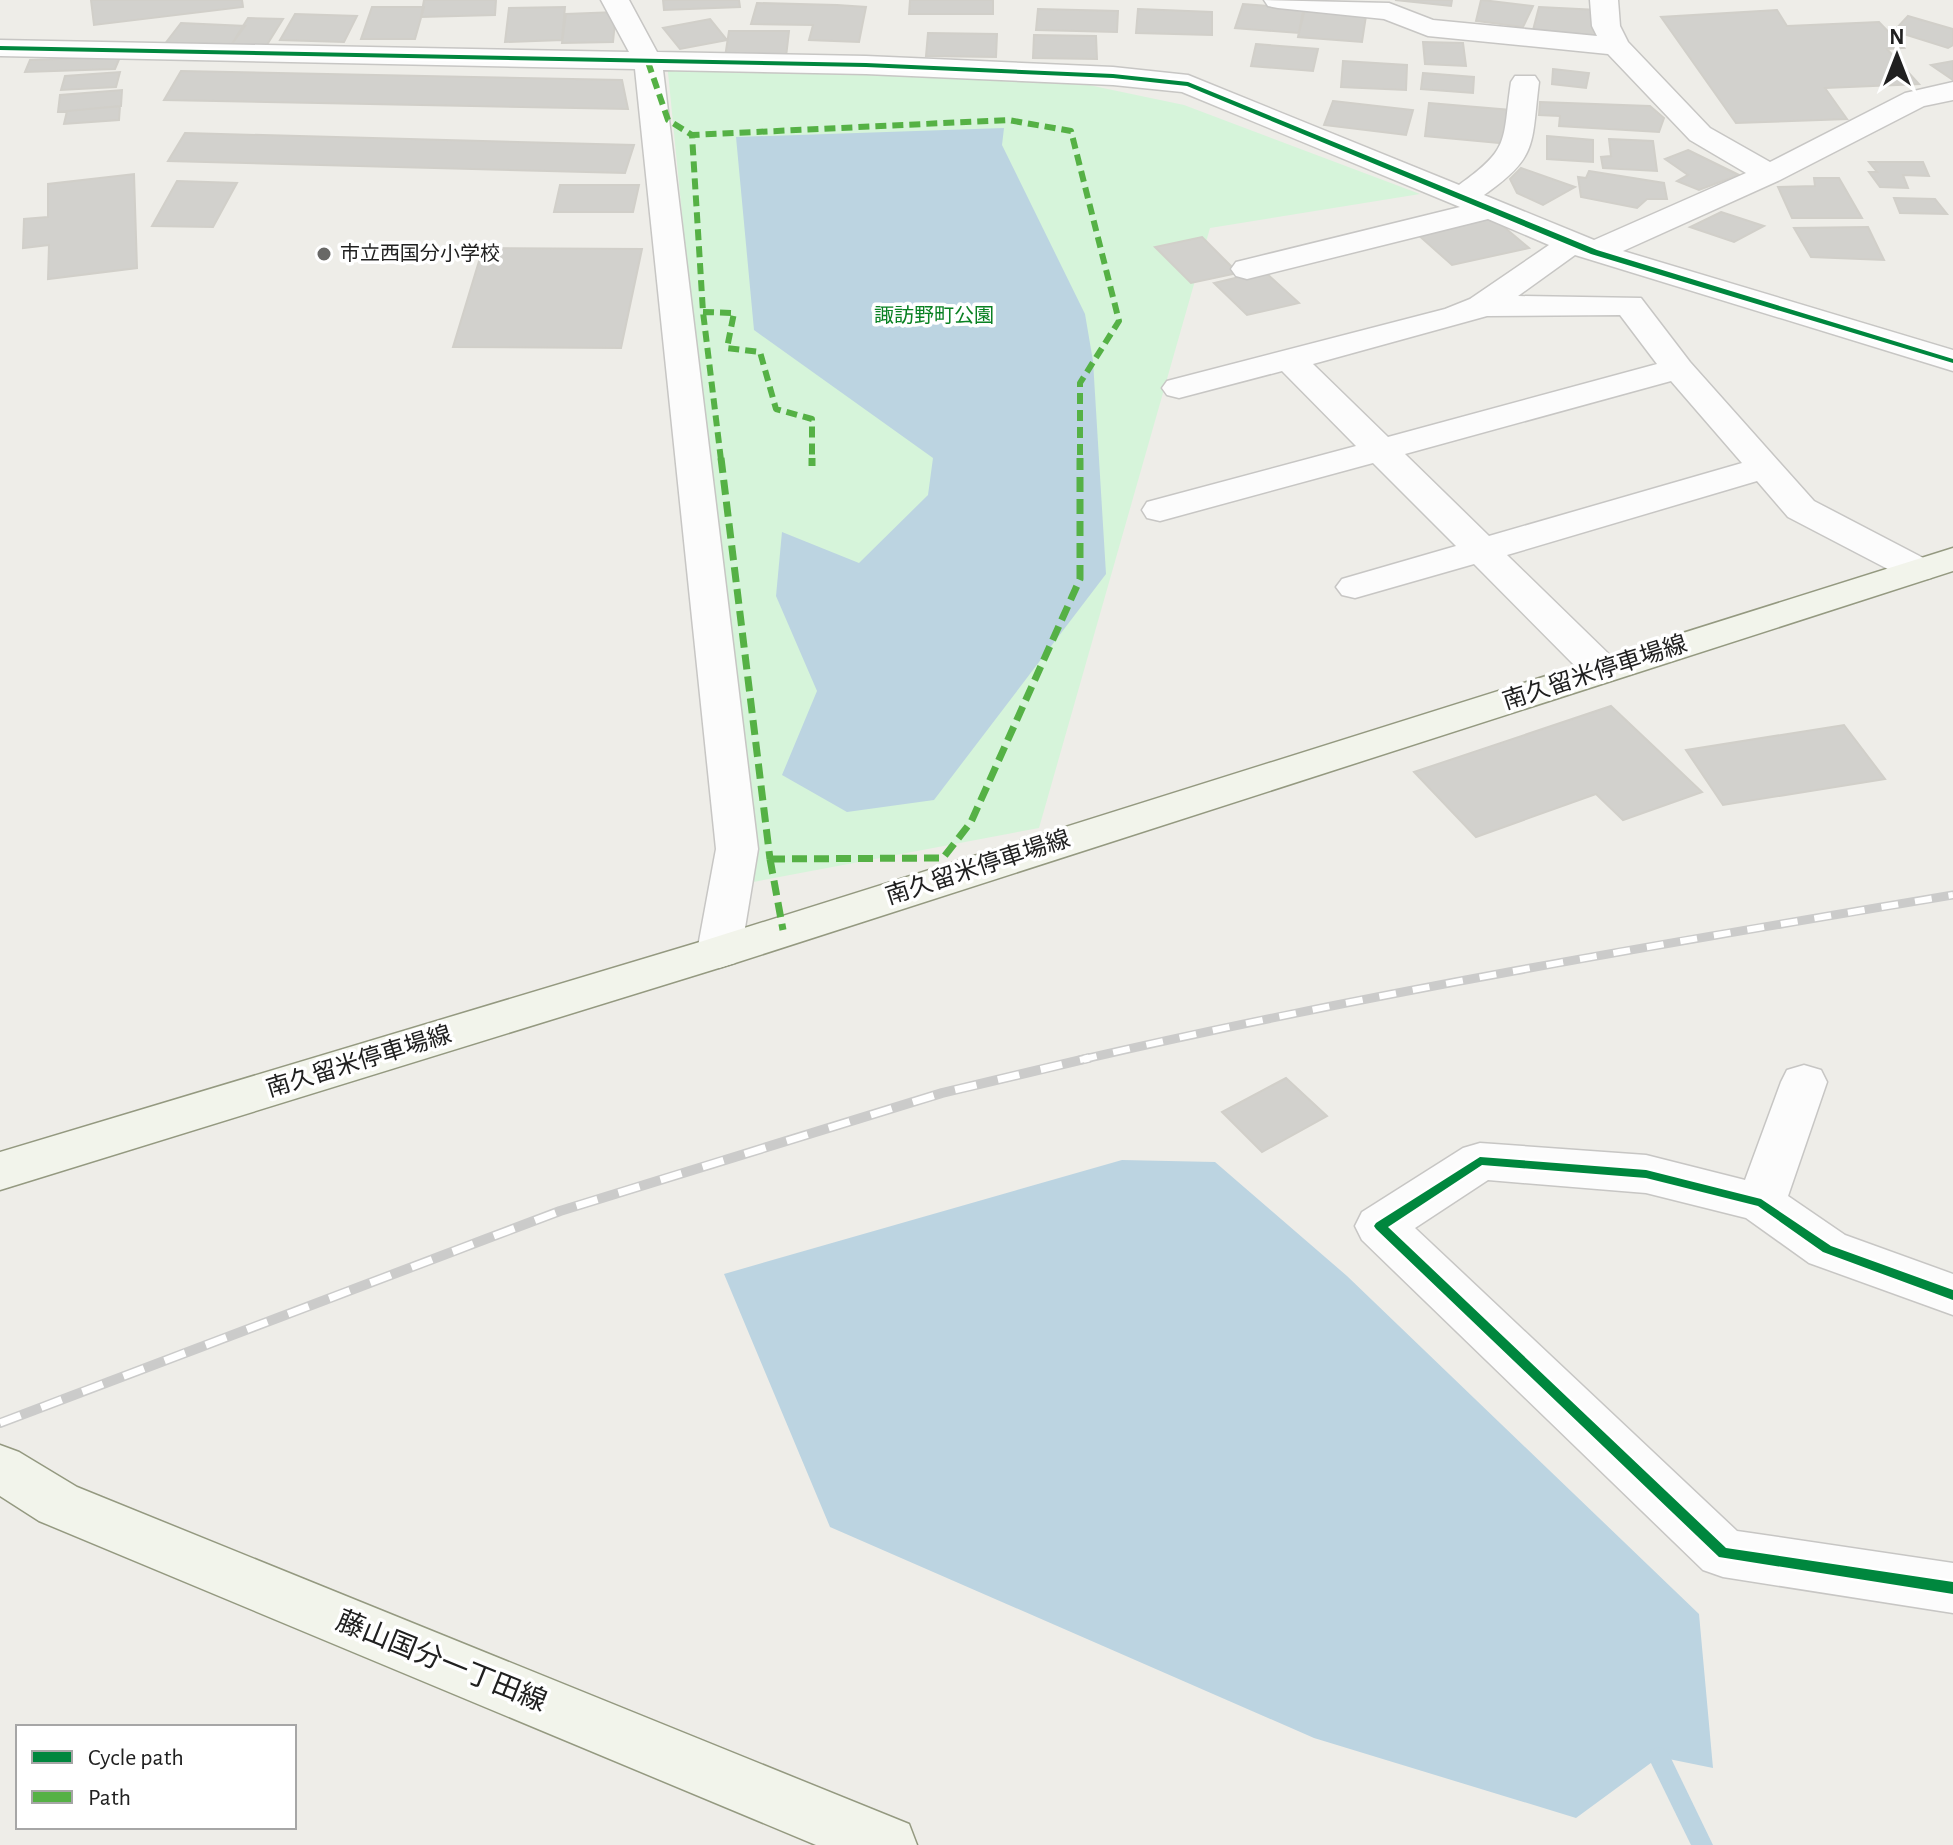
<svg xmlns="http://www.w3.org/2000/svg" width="1953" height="1845" font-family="'Alegreya Sans','Noto Sans JP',sans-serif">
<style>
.park{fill:#d6f4da}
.water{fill:#bcd4e1}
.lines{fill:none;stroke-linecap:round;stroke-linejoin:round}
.stream{fill:#bcd4e1;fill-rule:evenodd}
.building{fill:#d2d1cd;stroke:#d1cfc9;stroke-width:2}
.minor-casing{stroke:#c7c6c4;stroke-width:3}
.secondary-casing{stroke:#949980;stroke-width:3}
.minor{fill:#fcfcfc;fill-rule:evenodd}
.secondary{fill:#f2f4eb;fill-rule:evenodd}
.rail-far1-casing{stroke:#cbcbca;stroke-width:9}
.rail-casing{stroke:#cbcbca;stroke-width:10}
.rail-far1{stroke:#fff;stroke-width:6;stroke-dasharray:17;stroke-linecap:butt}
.rail{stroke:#fff;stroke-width:7;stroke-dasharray:22;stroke-linecap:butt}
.quiet-far1{stroke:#55b145;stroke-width:6;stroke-dasharray:11 6;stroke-linecap:butt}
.quiet{stroke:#55b145;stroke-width:7;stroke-dasharray:15 7;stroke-linecap:butt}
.cycleway-casing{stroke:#fff;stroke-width:5}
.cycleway{fill:#00873e;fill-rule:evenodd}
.poi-dot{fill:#686866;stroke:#fff;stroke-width:3}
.labels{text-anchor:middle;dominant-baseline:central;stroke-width:7;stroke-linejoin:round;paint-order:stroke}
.far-poi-label{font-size:20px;fill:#202020;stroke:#fff;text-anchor:start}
.far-park-label{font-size:20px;fill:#0a8123;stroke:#fff}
.street-label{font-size:24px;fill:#202020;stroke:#fff}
.near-street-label{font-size:28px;fill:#202020;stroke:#fff}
</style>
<rect width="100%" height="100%" fill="#eeede8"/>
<!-- park -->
<path class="park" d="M667,62L1060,79L1184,105L1420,194L1210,228L1039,828L748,883Z"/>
<!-- water -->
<path class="water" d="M1004,128L1002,145L1085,314L1093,361L1106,574L934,800L847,812L782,775L817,691L776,596L782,532L859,563L928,495L933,458L754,330L736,137Z
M1122,1160L1215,1162L1347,1276L1699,1614L1713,1768L1659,1757L1576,1818L1314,1738L830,1527L724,1274Z"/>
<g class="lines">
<!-- stream -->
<path class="stream" d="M1659,1747L1667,1750L1713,1845H1691L1648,1757L1651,1750Z"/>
</g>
<!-- building -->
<path class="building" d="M91,0H242L243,7L94,25Z
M424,0H496L495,15L421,17Z
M663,0H739L740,7L664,10Z
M910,0H993V14H909Z
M1395,0H1452L1451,6Z
M1481,0H1482L1533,6L1523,27L1476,21Z
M757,3L837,5L866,7L859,42L809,40L813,25L751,24Z
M1243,4L1305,9L1299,33L1235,28Z
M372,7H424L415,39H361Z
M565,7L562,40L505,42L509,8Z
M1539,7L1598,10V36L1533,30Z
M1038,9L1118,11L1117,32L1036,30Z
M1138,9L1212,12V35L1136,33Z
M1777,10L1787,26L1879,22L1904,48L1887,49L1919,84L1825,88L1847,119L1736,123L1661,17Z
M1303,11L1366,16L1362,42L1298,37Z
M616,12L613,42L562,43L566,14Z
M295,14L357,16L344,42L280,40Z
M1908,16L1953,29V45L1948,48L1894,31Z
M248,18L283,19L265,48L230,47Z
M710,19L727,40L680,49L663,28Z
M181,23L245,26L229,48L164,45Z
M729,31H789L786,57H725Z
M928,33L997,34L996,57L926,56Z
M1034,35L1096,36L1097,59L1033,58Z
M1423,42L1463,43L1466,66L1425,64Z
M1256,44L1318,49L1313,71L1251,66Z
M120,57L115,69L25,72L30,60Z
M1343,61L1407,65L1406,90L1341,87Z
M1953,61V80L1931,65Z
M1553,69L1589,73L1586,88L1552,84Z
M181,71L622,80L628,109L164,100Z
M120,72L116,87L61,90L65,76Z
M1423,73L1474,77L1473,93L1421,89Z
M122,90L121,106L58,112L60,95Z
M1333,101L1413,110L1406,135L1324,125Z
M1540,102L1650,106L1664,118L1659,132L1559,126L1560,116L1539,115Z
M1429,103L1511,110L1509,144L1425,136Z
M120,106L119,120L64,124L67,111Z
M185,133L634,145L625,173L168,161Z
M1547,136L1593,140V162L1547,159Z
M1609,139L1653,141L1657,171L1603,168L1601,157L1611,156Z
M1688,150L1739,175L1699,190L1677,181L1688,175L1665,159Z
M1869,162H1923L1929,176L1903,175L1908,188L1880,187L1869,172H1877Z
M1521,168L1575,187L1543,205L1517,193L1510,179Z
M1589,171L1664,183L1667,199H1647L1637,208L1581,197L1578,177L1586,178Z
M134,174L137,268L48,279L49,245L23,248L24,219L48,217V184Z
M1814,178H1839L1862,218H1792L1778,187L1815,186Z
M177,181L237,183L213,227L152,226Z
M560,185H639L633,212H554Z
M1894,198L1935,199L1947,214L1900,213Z
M1721,212L1764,226L1734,242L1690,227Z
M1491,216L1529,248L1452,265L1415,232Z
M1868,227L1884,260L1811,257L1794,228Z
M1202,237L1238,273L1191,283L1155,247Z
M483,248L642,249L621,348L453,347Z
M1264,271L1299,303L1247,315L1214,283Z
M1611,706L1702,792L1623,820L1596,794L1476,837L1414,772Z
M1844,725L1885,779L1723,805L1686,750Z
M1286,1078L1327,1116L1262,1152L1222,1112Z"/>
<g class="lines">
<defs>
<path id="minor" d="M601,0H629L657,52L866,56L1113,67L1188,75L1459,185C1511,148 1502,142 1511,82L1515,76H1535L1539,82C1531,145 1539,156 1484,195L1594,240L1746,173L1690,140L1608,54L1428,36L1384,19L1278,8L1268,6L1264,0L1389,3L1433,20L1597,36L1592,26L1590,0H1618L1620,26L1628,42L1710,128L1770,162L1905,93L1953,82V100L1924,106L1780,180L1623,251L1953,350V371L1575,255L1518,296L1641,298L1690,362L1814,501L1931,562L1937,570L1931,578L1918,581L1905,578L1788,517L1757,481L1507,555L1616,661L1622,670L1616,679L1602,682L1588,679L1474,564L1355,598L1342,595L1336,587L1342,579L1456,546L1373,463L1160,521L1147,518L1142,510L1147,502L1356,446L1282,371L1179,398L1167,395L1162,388L1167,381L1445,309L1470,299L1549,245L1488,219L1247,279L1236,276L1231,269L1236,262L1460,207L1182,92L1113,85L866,74L663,70L758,849L741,952L735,963L719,968L703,963L697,952L716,849L635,69L0,56V40L629,52ZM1620,315L1657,364L1388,437L1313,364L1487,316ZM1671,381L1742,463L1489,536L1405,454Z
M1804,1065L1821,1070L1827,1082L1788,1196L1845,1235L1953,1274V1315L1809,1263L1746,1218L1646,1193L1488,1180L1415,1228L1737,1531L1953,1563V1613L1723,1577L1703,1570L1362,1240L1355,1226L1362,1212L1463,1148L1480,1143L1646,1155L1745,1180L1781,1082L1787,1070Z"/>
<path id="secondary" d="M1953,548V571L735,963L0,1190V1152L703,941Z
M0,1445L19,1452L77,1487L909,1824L917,1845H816L39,1521L0,1496Z"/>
</defs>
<!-- minor casing -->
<use href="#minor" class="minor-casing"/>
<!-- secondary casing -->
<use href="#secondary" class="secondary-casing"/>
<!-- minor -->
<use href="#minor" class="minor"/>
<!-- secondary -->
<use href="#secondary" class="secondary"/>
<defs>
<path id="rail-far1" d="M1080,1060C1369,993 1661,944 1953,895"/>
<path id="rail" d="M0,1423L560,1211L942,1093L1089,1058"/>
</defs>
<!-- rail-far1 casing -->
<use href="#rail-far1" class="rail-far1-casing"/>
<!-- rail casing -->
<use href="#rail" class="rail-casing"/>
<!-- rail-far1 -->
<use href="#rail-far1" class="rail-far1"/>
<!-- rail -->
<use href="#rail" class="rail"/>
<!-- quiet-far1 -->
<path class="quiet-far1" d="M648,62L668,120L692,135
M703,312L734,313L727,348L760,352L776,409L812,419V460
M721,460L703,312L692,135L1008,120L1071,131L1119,321L1080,383V460"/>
<!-- quiet -->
<path class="quiet" d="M721,458L770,859
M812,458V466
M770,859L783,930
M770,859L943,858L971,822L1080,579V458"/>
<defs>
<path id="cycleway" d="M0,46L866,63L1113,74L1188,82L1597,250L1953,359V363L1591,254L1187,86L1113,78L866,67L0,50Z
M1480,1157L1646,1170L1761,1199L1831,1246L1953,1290V1300L1823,1252L1758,1206L1646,1178L1482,1165L1388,1227L1726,1548L1953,1582V1594L1719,1557L1376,1229L1374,1226L1376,1223Z"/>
</defs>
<!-- cycleway casing -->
<use href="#cycleway" class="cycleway-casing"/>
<!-- cycleway -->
<use href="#cycleway" class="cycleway"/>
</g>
<!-- markers -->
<circle class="poi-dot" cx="324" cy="254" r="8"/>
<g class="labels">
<!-- far-poi labels -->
<g class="far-poi-label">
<text x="340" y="254">市立西国分小学校</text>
</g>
<!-- far-park labels -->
<g class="far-park-label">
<text x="934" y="316">諏訪野町公園</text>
</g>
<!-- street labels -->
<g class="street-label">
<text transform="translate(1595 673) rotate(-18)">南久留米停車場線</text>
<text transform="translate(978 868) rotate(-18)">南久留米停車場線</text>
<text transform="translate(359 1062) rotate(-17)">南久留米停車場線</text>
</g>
<!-- near-street labels -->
<g class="near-street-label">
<text transform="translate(441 1662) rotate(22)">藤山国分一丁田線</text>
</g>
</g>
<!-- legend -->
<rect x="16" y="1725" width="280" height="104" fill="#ffffff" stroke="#a6a6a6" stroke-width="2"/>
<rect x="32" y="1751" width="40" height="12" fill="#00873e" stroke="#a6a6a6" stroke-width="2"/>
<text x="88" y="1765" font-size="24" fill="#202020">Cycle path</text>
<rect x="32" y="1791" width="40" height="12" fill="#55b145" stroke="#a6a6a6" stroke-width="2"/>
<text x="88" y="1805" font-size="24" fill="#202020">Path</text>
<!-- north arrow -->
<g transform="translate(1897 56)" stroke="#ffffff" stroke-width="6" paint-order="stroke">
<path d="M0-6L14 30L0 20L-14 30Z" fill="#202020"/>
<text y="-12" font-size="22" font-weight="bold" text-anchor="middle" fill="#202020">N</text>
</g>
</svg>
